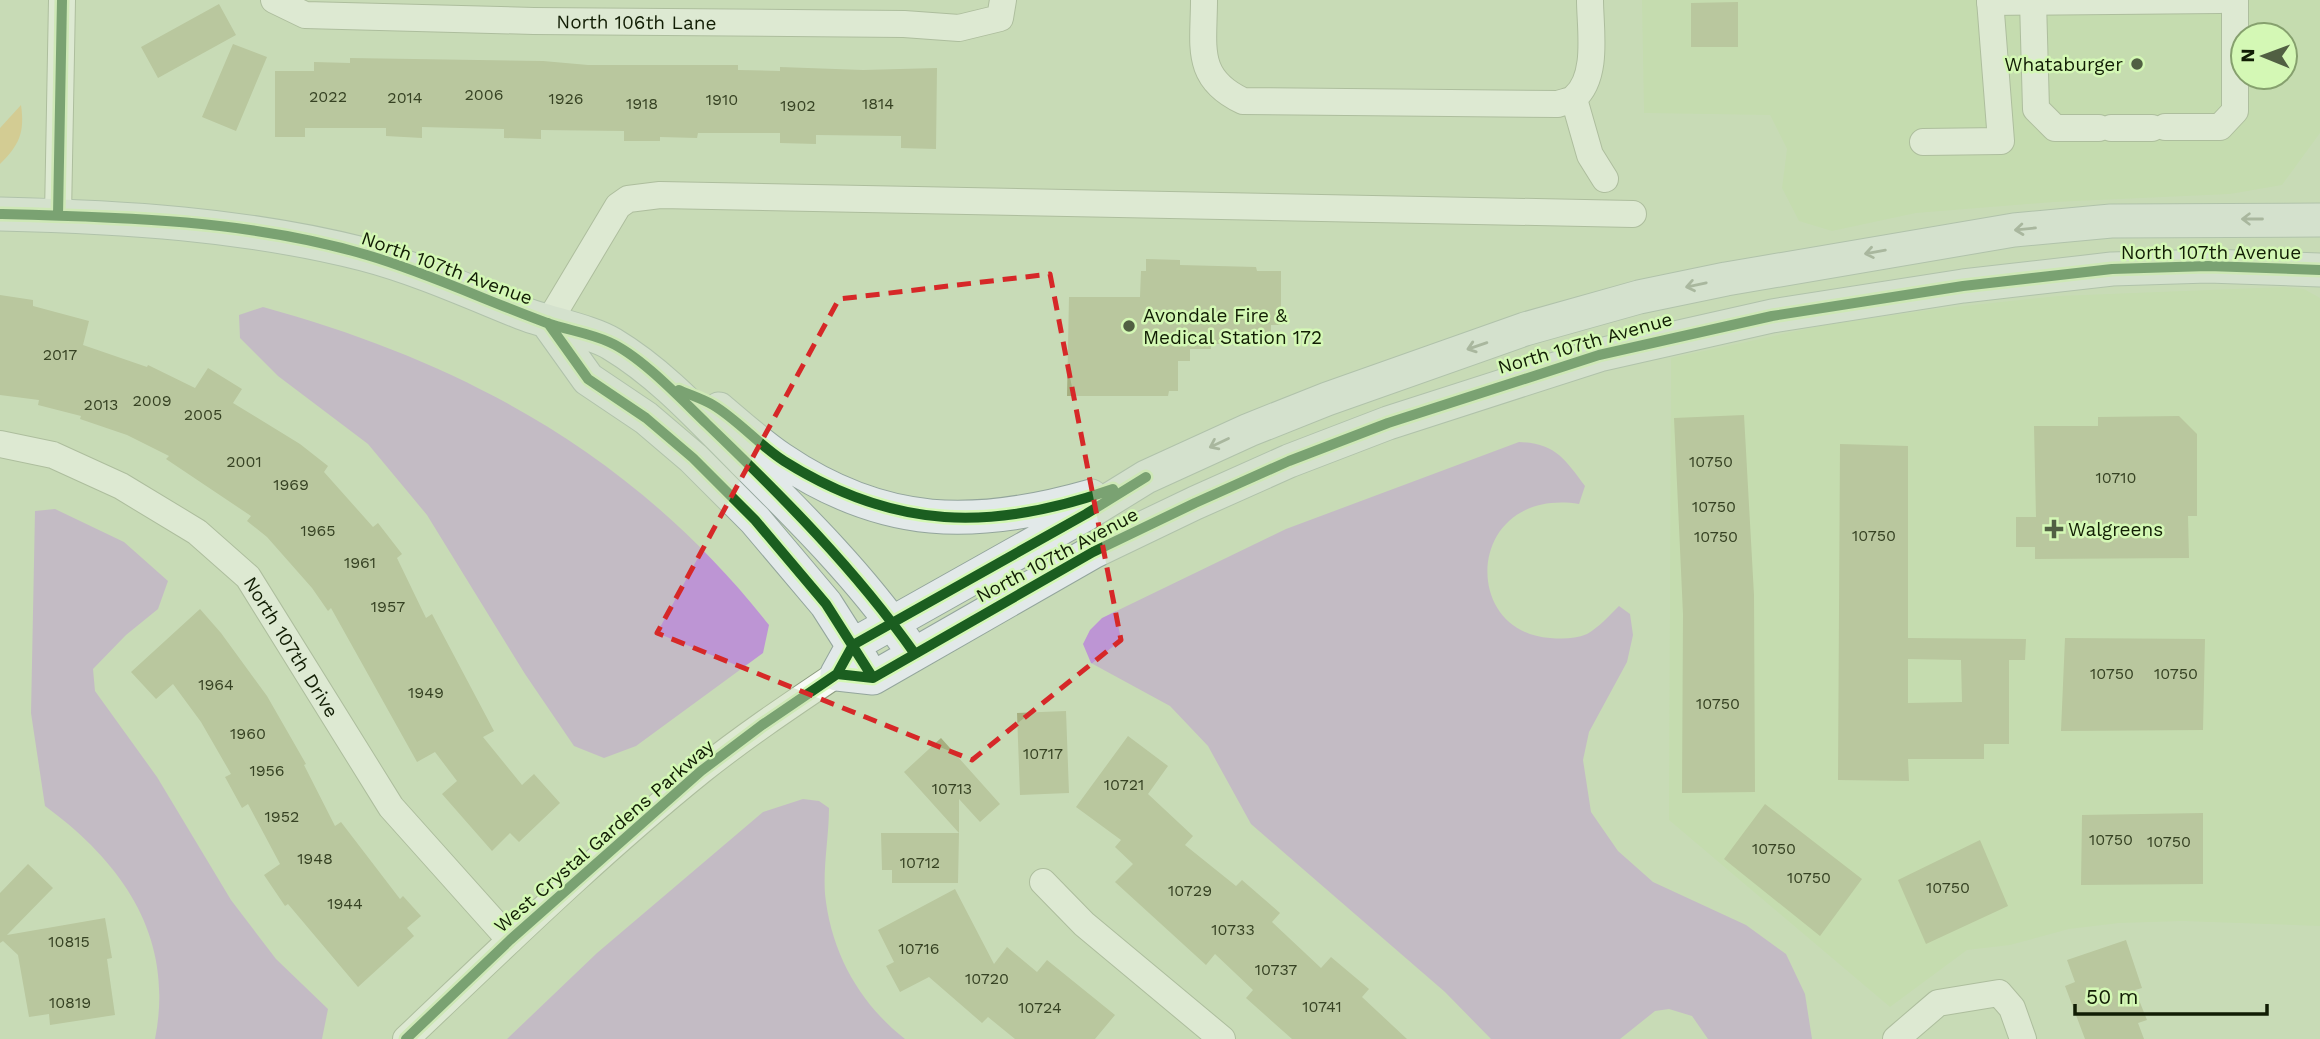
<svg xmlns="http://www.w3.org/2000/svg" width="2320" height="1039" font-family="'Work Sans',sans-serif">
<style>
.built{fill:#c1dea6;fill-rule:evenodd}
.green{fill:#dfbb69}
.water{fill:#bd95d4}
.building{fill:#a6af80;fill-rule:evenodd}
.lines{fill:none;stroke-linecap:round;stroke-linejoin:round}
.minor-casing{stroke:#8c9b7f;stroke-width:28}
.major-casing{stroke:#93a59c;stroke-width:35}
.minor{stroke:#f7faf4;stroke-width:26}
.major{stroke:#e2e9e9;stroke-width:33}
.cycleway-casing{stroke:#d4f8b5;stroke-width:15}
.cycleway{stroke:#1b5e20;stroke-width:10}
.oneway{stroke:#848d82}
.marked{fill:none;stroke:#d62828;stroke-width:5;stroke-dasharray:14 9;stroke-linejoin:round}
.poi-dot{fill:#516043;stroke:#d4f8b5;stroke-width:2.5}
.labels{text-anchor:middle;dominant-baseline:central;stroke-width:5;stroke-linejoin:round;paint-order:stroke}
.number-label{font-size:16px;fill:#364223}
.street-label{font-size:19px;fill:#111d04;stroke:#d4f8b5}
.poi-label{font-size:19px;fill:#111d04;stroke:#d4f8b5;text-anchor:start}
</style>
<rect width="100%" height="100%" fill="#c8dbb7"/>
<!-- built -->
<path class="built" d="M1642,0H2320V133L2282,185L2230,194L2054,202L1916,213L1832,231L1799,221L1782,188L1787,149L1770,115L1644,113ZM2243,35H2285V77H2243Z
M2284,287L2304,289L2320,298V926L2183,921L2119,923L2069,929L2010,945L1967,950L1890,1007L1669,820L1671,358L1825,325L1936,309L2058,296Z"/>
<!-- green -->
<path class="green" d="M21,105C25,133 19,145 0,164V128Z"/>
<!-- water -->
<path class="water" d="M263,307C467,363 637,457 769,625L763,653L636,746L604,758L574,746L525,674L427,515L368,444L278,376L240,338L239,315Z
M1519,442C1555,443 1565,459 1585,486L1579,504C1466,487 1459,632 1550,638C1563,639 1575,639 1587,634C1598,628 1610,615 1619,606L1630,614L1633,635L1627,662L1589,732L1583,760L1591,812L1618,851L1653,882L1746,925L1786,954L1805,994L1812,1039H1708L1692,1016L1669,1009L1655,1011L1620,1039H1491L1445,992L1251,824L1208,746L1170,706L1091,663L1083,644L1090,630L1102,618L1286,529Z
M55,509L124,542L168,581L158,609L126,635L93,669L95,691L157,777L231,900L276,959L328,1009L322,1039H155C175,938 124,864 45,806L31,713L35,511Z
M803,799L819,801L829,808C829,836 823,866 825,894C831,952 859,1003 905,1039H507L597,953L763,812Z"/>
<!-- building -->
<path class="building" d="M1738,2V47H1691V3Z
M219,4L236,35L158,78L141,47Z
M233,44L267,57L236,131L202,117Z
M350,58L543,61L588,65H738V70L780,71V67L863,70L937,68L936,149L901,148V136L816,135V144L780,143V133H698L697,138L660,137V141H624V131L541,130V139L504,138V129L461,128L422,127V138L386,136V128H305V137H275V71H314V62L350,63Z
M1146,259L1180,260V265L1256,267L1257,271H1281V325H1271V333H1256V340H1233L1232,344H1211V349H1190V361H1178V391H1169L1168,396H1067L1069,297H1140L1141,271H1146Z
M0,295L33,300V306L89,321L83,345L147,367L148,365L195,388L208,368L242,389L233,403L300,444L328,466L324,472L373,527L378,523L402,554L397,558L426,618L432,614L494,731L483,737L522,785L534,774L560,803L519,842L510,833L492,851L442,794L457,781L435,752L417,762L331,608L328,611L312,588L267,537L247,521L251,516L166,459L169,456L127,435L80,419L81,416L38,405L39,400L0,395Z
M1744,415L1754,595L1755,792L1682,793L1683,614L1674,418Z
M2179,416L2197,434V516H2188L2189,558L2035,559V547H2016V517H2036L2034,426H2098V417Z
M1840,444L1908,446V638L2026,639L2025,660H2009V744H1984V759H1908L1909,781L1838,780ZM1908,659L1961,660L1962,702L1908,703Z
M200,609L221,633L267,696L306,764L304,765L335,826L341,822L400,899L403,896L421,916L407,928L414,936L358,987L288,904L285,906L264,875L280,864L248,804L242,808L225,777L231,774L201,722L173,684L156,699L131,672Z
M2065,638L2205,639L2203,730L2061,731Z
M1066,711L1069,793L1020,795L1017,713Z
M1128,736L1168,766L1148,794L1193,836L1185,845L1236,886L1242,880L1280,913L1272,922L1321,968L1331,957L1369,989L1362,997L1407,1039H1292L1246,998L1253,990L1215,954L1206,965L1115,882L1133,864L1115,847L1121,840L1076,807Z
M941,738L1000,804L980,822L959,799V833L904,772Z
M1765,804L1862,879L1820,936L1724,859Z
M2203,813V884L2081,885L2082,815Z
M881,833H959L958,883H892V870H882Z
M1980,840L2008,906L1926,944L1898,880Z
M28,864L53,888L7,935L105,918L112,958L107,959L115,1015L50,1025L49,1014L29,1017L18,955L3,941L0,943V893Z
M955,889L994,964L1007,947L1037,972L1047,960L1115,1015L1095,1039H1015L988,1017L982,1023L929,977L900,992L886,966L894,962L878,930Z
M2126,940L2142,988L2135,990L2147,1020L2138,1023L2144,1039H2085L2065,986L2075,982L2067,960Z"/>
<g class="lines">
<defs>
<g id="minor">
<path id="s1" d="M274,0L305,15L534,21L904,24L959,28L1000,18L1003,0"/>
<path d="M1204,0C1204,46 1194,78 1243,101L1558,104C1563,102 1571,101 1574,98C1599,77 1590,28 1590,0"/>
<path d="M2033,1L2036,109L2055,128H2099"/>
<path d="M1990,2L2220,0"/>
<path d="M1574,99L1590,155L1605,179"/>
<path d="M2165,127H2220L2235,111V0"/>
<path d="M2111,128H2152"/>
<path d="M1923,142L2001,141L1990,0"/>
<path d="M58,215L62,0"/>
<path d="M548,323L618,206L628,199L660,195L1633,214"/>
<path id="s2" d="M0,444L53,455L121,486L197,532L248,577L391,807L510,940"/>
<path d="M1043,882L1084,924L1222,1039"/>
<path d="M406,1039C502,948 599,853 702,770C746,735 791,705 837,674"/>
<path d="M1896,1039L1938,1003L1999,993L2012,1008L2023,1039"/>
</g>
<path id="major" d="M0,214C122,217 244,224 363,254C417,268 470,292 522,313C547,323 591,331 612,344C662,374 702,419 743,460C800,517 858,574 905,641
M2320,220L2111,221L2014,230L1726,279L1639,297L1525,329L1327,399L1249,430L1146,477L1086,514L853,645L837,674L873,678L1093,552L1195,503L1289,461L1388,423L1599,355L1772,316L1963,286L2112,269L2208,266L2320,270
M548,323L588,379L646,418L693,458L755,520L826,604L863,662
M719,409C739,426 759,444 781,459C884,529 975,529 1091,496"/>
</defs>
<!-- minor casing -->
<use href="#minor" class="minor-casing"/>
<!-- major casing -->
<use href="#major" class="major-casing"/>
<!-- minor -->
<use href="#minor" class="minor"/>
<!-- major -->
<use href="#major" class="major"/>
<defs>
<path id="cycleway" d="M0,214C121,217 250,220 367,255C428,273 487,301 547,323C567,330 589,333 609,342C641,356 681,399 707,424C782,496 855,569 915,654
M58,215L62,0
M548,323L588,379L646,418L693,458L755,520L826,604L873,678
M679,390C690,395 703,399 713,405C738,420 759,445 784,461C894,530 992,532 1113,489
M837,674L873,678L1093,552L1195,503L1289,461L1388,423L1599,355L1772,316L1963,286L2112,269L2208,266L2320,270
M406,1039L510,940L701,771L762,725L837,674L853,645L1086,514L1146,477"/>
</defs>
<!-- cycleway casing -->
<use href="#cycleway" class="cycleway-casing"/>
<!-- cycleway -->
<use href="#cycleway" class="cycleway"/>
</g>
<!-- one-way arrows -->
<defs><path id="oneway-shaft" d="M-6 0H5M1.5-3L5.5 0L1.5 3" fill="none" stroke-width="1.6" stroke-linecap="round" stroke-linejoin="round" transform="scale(1.75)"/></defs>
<g class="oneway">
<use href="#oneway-shaft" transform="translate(2252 219) rotate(-180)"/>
<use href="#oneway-shaft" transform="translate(2025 229) rotate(174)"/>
<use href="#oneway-shaft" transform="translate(1875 252) rotate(170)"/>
<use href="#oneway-shaft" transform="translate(1696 285) rotate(168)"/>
<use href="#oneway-shaft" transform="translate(1477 346) rotate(161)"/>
<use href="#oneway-shaft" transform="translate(1219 443) rotate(155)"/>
</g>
<!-- marked area -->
<path d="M0 0H2320V1039H0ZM1050,274L1121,640L972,760L657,633L839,299Z" fill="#c8dbb7" fill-opacity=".55" fill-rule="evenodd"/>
<path class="marked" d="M1050,274L1121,640L972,760L657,633L839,299Z"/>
<!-- markers -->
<g class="poi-dot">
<circle cx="2137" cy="64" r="7"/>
<circle cx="1129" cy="326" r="7"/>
<path d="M2050.5 518.5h7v7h7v7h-7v7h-7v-7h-7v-7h7z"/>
</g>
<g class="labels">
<!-- number labels -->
<g class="number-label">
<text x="484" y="94">2006</text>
<text x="328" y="96">2022</text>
<text x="405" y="97">2014</text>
<text x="566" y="98">1926</text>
<text x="722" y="99">1910</text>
<text x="642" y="103">1918</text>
<text x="878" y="103">1814</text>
<text x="798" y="105">1902</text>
<text x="60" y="354">2017</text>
<text x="152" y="400">2009</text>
<text x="101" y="404">2013</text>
<text x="203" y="414">2005</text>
<text x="244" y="461">2001</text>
<text x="1711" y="461">10750</text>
<text x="2116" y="477">10710</text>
<text x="291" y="484">1969</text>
<text x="1714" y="506">10750</text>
<text x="318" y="530">1965</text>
<text x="1874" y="535">10750</text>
<text x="1716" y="536">10750</text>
<text x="360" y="562">1961</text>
<text x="388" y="606">1957</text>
<text x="2112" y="673">10750</text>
<text x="2176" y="673">10750</text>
<text x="216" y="684">1964</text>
<text x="426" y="692">1949</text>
<text x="1718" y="703">10750</text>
<text x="248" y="733">1960</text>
<text x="1043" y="753">10717</text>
<text x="267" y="770">1956</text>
<text x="1124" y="784">10721</text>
<text x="952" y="788">10713</text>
<text x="282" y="816">1952</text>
<text x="2111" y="839">10750</text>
<text x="2169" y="841">10750</text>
<text x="1774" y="848">10750</text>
<text x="315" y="858">1948</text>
<text x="920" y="862">10712</text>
<text x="1809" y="877">10750</text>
<text x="1948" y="887">10750</text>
<text x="1190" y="890">10729</text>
<text x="345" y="903">1944</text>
<text x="1233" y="929">10733</text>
<text x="69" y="941">10815</text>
<text x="919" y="948">10716</text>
<text x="1276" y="969">10737</text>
<text x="987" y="978">10720</text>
<text x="70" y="1002">10819</text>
<text x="1322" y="1006">10741</text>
<text x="1040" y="1007">10724</text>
</g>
<!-- street labels -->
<g class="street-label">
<text stroke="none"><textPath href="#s1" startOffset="366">North 106th Lane</textPath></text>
<text x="2211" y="252">North 107th Avenue</text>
<text transform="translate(447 268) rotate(20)">North 107th Avenue</text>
<text transform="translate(1585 343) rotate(-16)">North 107th Avenue</text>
<text transform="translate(1057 555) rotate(-28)">North 107th Avenue</text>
<text stroke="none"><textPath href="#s2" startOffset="368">North 107th Drive</textPath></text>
<text transform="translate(604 836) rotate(-41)">West Crystal Gardens Parkway</text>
</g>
<!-- poi labels -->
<g class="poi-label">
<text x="2123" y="64" text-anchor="end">Whataburger</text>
<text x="1143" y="315">Avondale Fire &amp;<tspan x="1143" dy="22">Medical Station 172</tspan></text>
<text x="2068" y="529">Walgreens</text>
</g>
</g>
<!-- north arrow -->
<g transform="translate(2264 56) rotate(271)"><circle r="33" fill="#d4f8b5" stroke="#86a06e" stroke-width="2"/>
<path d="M0-5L12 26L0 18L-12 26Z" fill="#516043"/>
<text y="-10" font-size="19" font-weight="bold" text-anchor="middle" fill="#111d04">N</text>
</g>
<!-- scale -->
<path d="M2075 1004v10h192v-10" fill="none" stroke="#111d04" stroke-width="3.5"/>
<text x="2086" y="1004" font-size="21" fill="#111d04" stroke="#d4f8b5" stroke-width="5" paint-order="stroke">50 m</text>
</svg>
